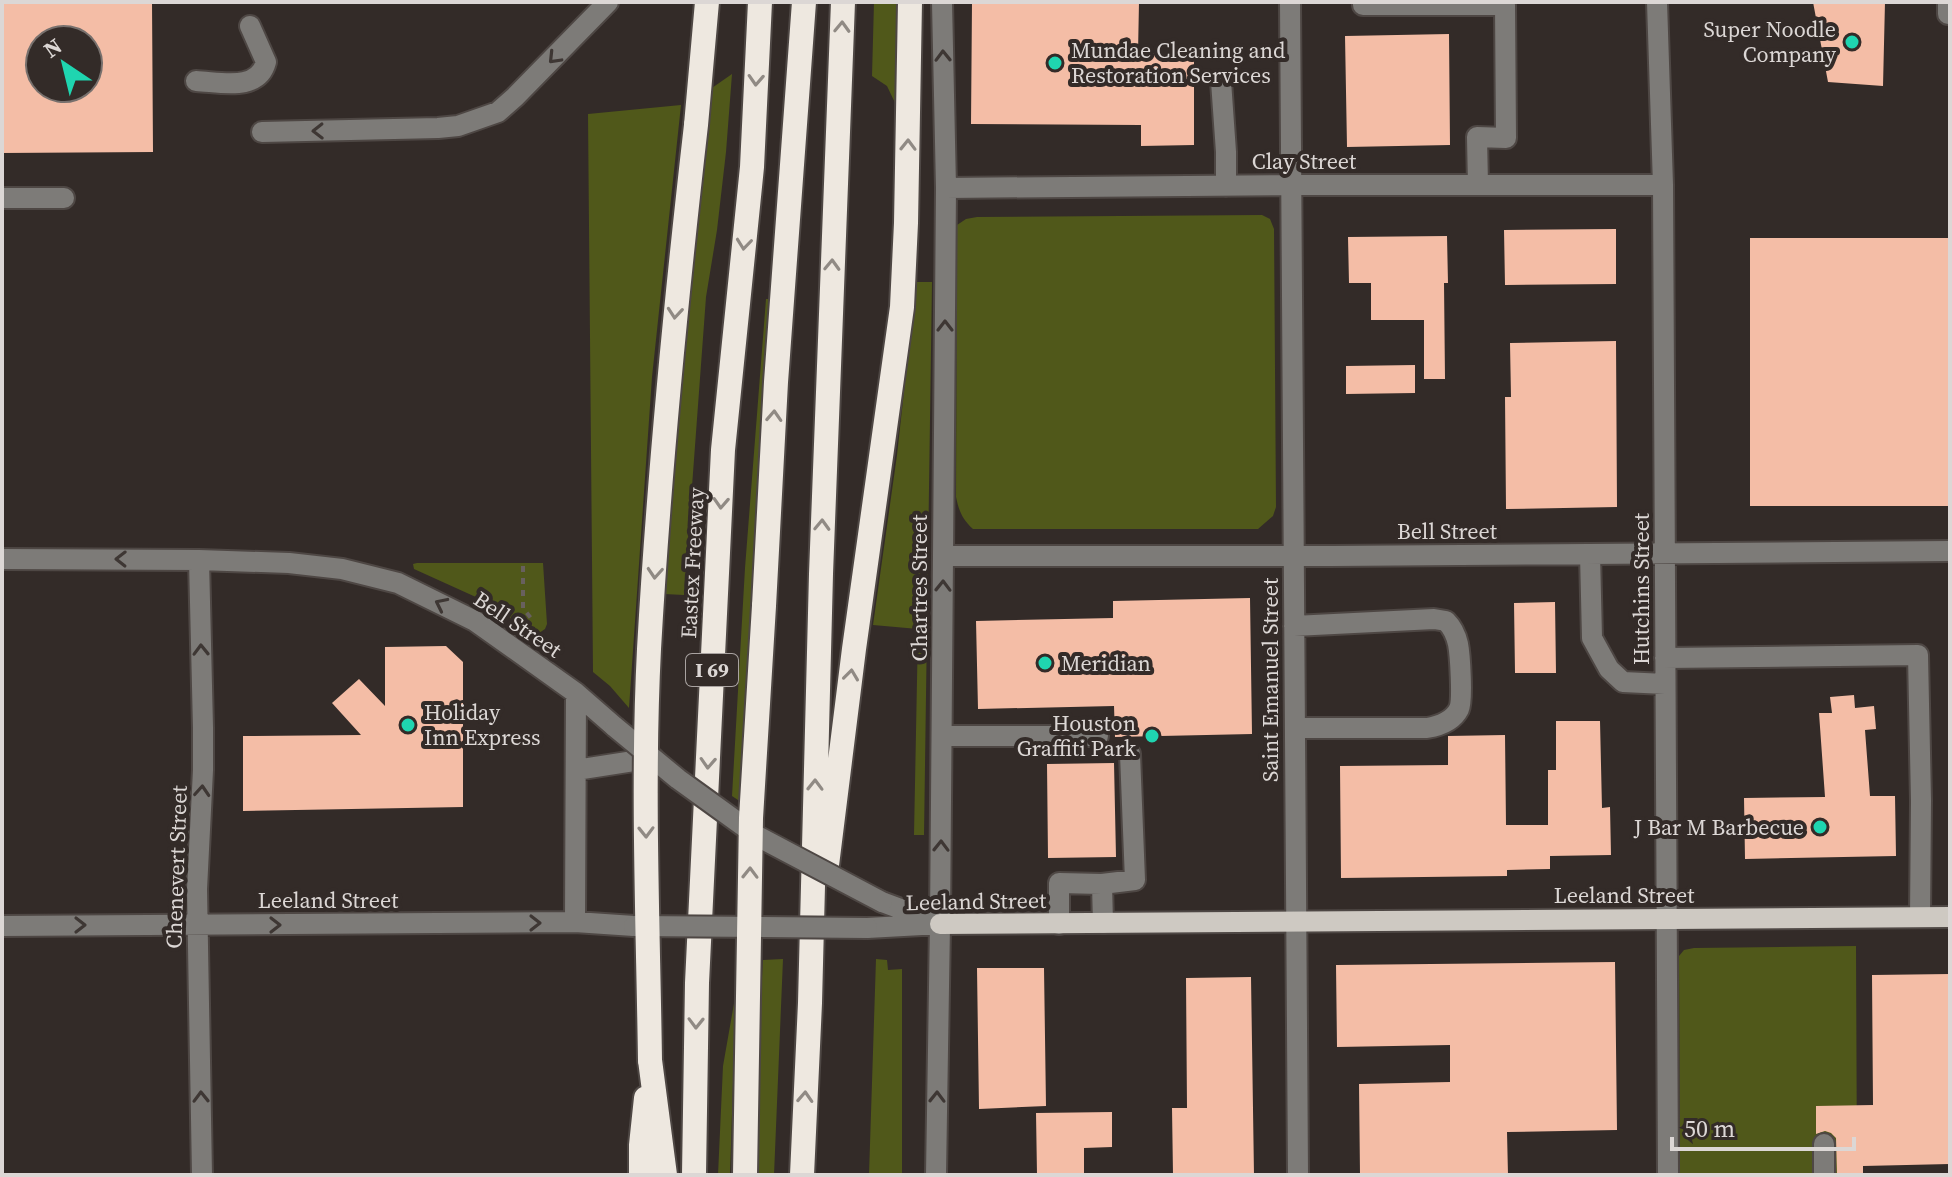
<svg xmlns="http://www.w3.org/2000/svg" width="1952" height="1177" font-family="'Source Serif 4',serif">
<style>
.green{fill:#50581a}
.building{fill:#f4bda6;fill-rule:evenodd}
.lines{fill:none;stroke-linecap:round;stroke-linejoin:round}
.minor-casing{stroke:#4e4744;stroke-width:24}
.major-casing{stroke:#4e4744;stroke-width:24}
.highway-casing{stroke:#4e4744;stroke-width:28}
.path{stroke:#68605e;stroke-width:4;stroke-dasharray:6 6;stroke-linecap:butt}
.minor{stroke:#7d7b78;stroke-width:20}
.major{stroke:#cec9c2;stroke-width:20}
.highway{stroke:#eee8e0;stroke-width:24}
.minor-bridge-casing{stroke:#4e4744;stroke-width:24;stroke-linecap:butt}
.highway-bridge-casing{stroke:#4e4744;stroke-width:28;stroke-linecap:butt}
.minor-bridge{stroke:#7d7b78;stroke-width:20}
.highway-bridge{stroke:#eee8e0;stroke-width:24}
.oneway{stroke:#908a84}
.oneway2{stroke:#3e3734}
.poi-dot{fill:#1fd5b0;stroke:#332b28;stroke-width:3}
.labels{text-anchor:middle;dominant-baseline:central;stroke-width:8;stroke-linejoin:round;paint-order:stroke}
.shield{fill:#332b28;stroke:#a9a3a1;stroke-width:2}
.shield-label{font-size:20px;font-weight:bold;fill:#dcd7d5}
.poi-label{font-size:22px;fill:#dcd7d5;stroke:#332b28;text-anchor:end}
.street-label{font-size:22px;fill:#dcd7d5;stroke:#332b28}
</style>
<rect width="100%" height="100%" fill="#332b28"/>
<!-- green -->
<path class="green" d="M874,2H896L897,107L887,86L872,76Z
M732,74L726,152L717,230L706,297L684,595L664,594L673,452L709,90Z
M681,105L652,377L629,708L610,686L593,672L588,114Z
M1262,215L1270,219L1274,229L1276,507L1273,516L1258,529H973C962,519 959,511 956,497L957,225L966,219L977,217Z
M916,282H932L924,835H914L918,629L873,625L897,455Z
M766,299H772L741,802L732,796L745,568Z
M417,563H543L547,624L545,629L539,633L529,630L478,598L414,569L413,564Z
M1856,946L1857,1175H1680L1679,956L1684,950L1694,948Z
M783,959L774,1175H758L760,1010L763,960Z
M876,959L887,960L888,970L902,969V1175H869Z
M736,992L730,1175H718L723,1066Z"/>
<!-- building -->
<path class="building" d="M2,2H152L153,152L2,153ZM40,40H88V88H40Z
M972,2H1139L1138,53H1194V145L1141,146V125L971,124Z
M1813,2H1885L1883,86L1828,82Z
M1449,34L1450,145L1347,147L1345,36Z
M1616,229V284L1505,285L1504,230Z
M1447,236L1448,283H1444L1445,379H1424V320H1371V283H1349L1348,237Z
M1750,238H1950V506H1750Z
M1616,341L1617,507L1506,509L1505,397H1511L1510,343Z
M1415,365V393L1346,394V366Z
M1250,598L1252,734L1115,737L1114,706L978,709L976,621L1113,618V601Z
M1555,602L1556,673H1515L1514,603Z
M446,646L463,662V807L243,811V736L361,735L332,703L359,679L385,706V647Z
M1854,695L1855,708L1874,706L1876,729L1865,730L1870,796H1895L1896,856L1745,859L1744,798L1825,797L1819,713H1832L1830,697Z
M1556,721H1600L1602,808L1610,807L1611,855L1550,856V869L1507,870V876L1341,878L1340,766L1448,765V736L1505,735L1506,825H1548V770H1556Z
M1114,763L1116,857L1048,858L1047,764Z
M1615,962L1617,1130L1507,1132L1508,1175H1360L1359,1084L1450,1082V1045L1337,1047L1336,965Z
M977,968H1044L1046,1106L979,1109Z
M1950,974V1164L1863,1166V1175H1837L1836,1138L1831,1133L1825,1131L1816,1134V1106L1873,1105L1872,975Z
M1251,977L1254,1175H1173L1172,1108H1187L1186,978Z
M1112,1112V1147L1084,1148V1175H1037L1036,1113Z"/>
<g class="lines">
<defs>
<path id="minor" d="M1290,2L1298,1175
M1363,2V5H1505L1506,138L1477,137L1478,185
M1657,2L1663,185L1668,1175
M1948,2V14
M196,81C221,82 258,92 266,62L250,26
M1221,81L1226,152V186
M262,132L438,128L458,126L498,112L515,97L608,2
M946,188L1291,185H1663
M2,198H64
M1590,554L1592,638L1609,669L1623,682L1665,684
M943,556H1332L1950,551
M2,559L199,560L289,563L342,569L398,583L475,621L576,693L615,727
M199,560L203,728V770L197,889L202,1175
M1294,626L1434,619L1446,621C1452,627 1456,635 1458,644C1460,654 1463,700 1459,709C1453,721 1439,726 1427,728H1295
M1665,658L1918,655L1921,801L1920,917
M942,736H1098
M576,770L653,758
M1102,884L1135,880L1130,754
M882,902L933,921
M575,922L576,693
M1059,924V883L1102,884L1103,923
M2,926L575,922L634,926
M867,928L940,924
M1824,1144V1175
M936,1175L940,924L946,188L942,2"/>
<path id="major" d="M940,924L1950,917"/>
<path id="highway" d="M696,125L707,2
M764,606L776,382L804,2
M827,865L854,649L902,307L906,223L910,2
M650,1060L665,1175
M641,1175V1145L646,1098
M694,1175L697,983L723,450L752,167L760,2
M802,1175L810,1003L821,574L843,2"/>
</defs>
<!-- minor casing -->
<use href="#minor" class="minor-casing"/>
<!-- major casing -->
<use href="#major" class="major-casing"/>
<!-- highway casing -->
<use href="#highway" class="highway-casing"/>
<!-- path -->
<path class="path" d="M523,566V608L534,622"/>
<!-- minor -->
<use href="#minor" class="minor"/>
<!-- major -->
<use href="#major" class="major"/>
<!-- highway -->
<use href="#highway" class="highway"/>
<defs>
<path id="minor-bridge" d="M615,727L678,779L757,836L882,902
M634,926L867,928"/>
<path id="highway-bridge" d="M650,1060C648,923 642,785 649,649C659,473 676,299 696,125
M745,1175L751,818L764,606"/>
</defs>
<!-- minor-bridge casing -->
<use href="#minor-bridge" class="minor-bridge-casing"/>
<!-- highway-bridge casing -->
<use href="#highway-bridge" class="highway-bridge-casing"/>
<!-- minor-bridge -->
<use href="#minor-bridge" class="minor-bridge"/>
<!-- highway-bridge -->
<use href="#highway-bridge" class="highway-bridge"/>
</g>
<!-- one-way arrows -->
<defs><path id="oneway-chevron" d="M-2-3.5L2.5 0L-2 3.5" fill="none" stroke-width="1.6" stroke-linecap="round" stroke-linejoin="round" transform="scale(2)"/></defs>
<g class="oneway">
<use href="#oneway-chevron" transform="translate(842 27) rotate(-88)"/>
<use href="#oneway-chevron" transform="translate(756 80) rotate(93)"/>
<use href="#oneway-chevron" transform="translate(908 145) rotate(-89)"/>
<use href="#oneway-chevron" transform="translate(744 244) rotate(96)"/>
<use href="#oneway-chevron" transform="translate(832 265) rotate(-88)"/>
<use href="#oneway-chevron" transform="translate(675 313) rotate(95)"/>
<use href="#oneway-chevron" transform="translate(774 416) rotate(-87)"/>
<use href="#oneway-chevron" transform="translate(721 503) rotate(93)"/>
<use href="#oneway-chevron" transform="translate(822 525) rotate(-88)"/>
<use href="#oneway-chevron" transform="translate(655 573) rotate(94)"/>
<use href="#oneway-chevron" transform="translate(851 675) rotate(-83)"/>
<use href="#oneway-chevron" transform="translate(708 763) rotate(93)"/>
<use href="#oneway-chevron" transform="translate(815 785) rotate(-89)"/>
<use href="#oneway-chevron" transform="translate(646 832) rotate(89)"/>
<use href="#oneway-chevron" transform="translate(750 873) rotate(-89)"/>
<use href="#oneway-chevron" transform="translate(696 1023) rotate(91)"/>
<use href="#oneway-chevron" transform="translate(805 1097) rotate(-87)"/>
</g>
<g class="oneway2">
<use href="#oneway-chevron" transform="translate(943 56) rotate(-91)"/>
<use href="#oneway-chevron" transform="translate(554 58) rotate(134)"/>
<use href="#oneway-chevron" transform="translate(318 131) rotate(179)"/>
<use href="#oneway-chevron" transform="translate(945 326) rotate(-90)"/>
<use href="#oneway-chevron" transform="translate(121 559) rotate(-179)"/>
<use href="#oneway-chevron" transform="translate(943 586) rotate(-89)"/>
<use href="#oneway-chevron" transform="translate(441 604) rotate(-154)"/>
<use href="#oneway-chevron" transform="translate(201 650) rotate(-91)"/>
<use href="#oneway-chevron" transform="translate(202 791) rotate(-86)"/>
<use href="#oneway-chevron" transform="translate(941 846) rotate(-89)"/>
<use href="#oneway-chevron" transform="translate(535 923)"/>
<use href="#oneway-chevron" transform="translate(80 925)"/>
<use href="#oneway-chevron" transform="translate(275 925)"/>
<use href="#oneway-chevron" transform="translate(201 1097) rotate(-91)"/>
<use href="#oneway-chevron" transform="translate(937 1097) rotate(-89)"/>
</g>
<!-- markers -->
<g class="poi-dot">
<circle cx="1852" cy="42" r="8"/>
<circle cx="1055" cy="63" r="8"/>
<circle cx="1045" cy="663" r="8"/>
<circle cx="408" cy="725" r="8"/>
<circle cx="1152" cy="736" r="8"/>
<circle cx="1820" cy="827" r="8"/>
</g>
<g class="labels">
<!-- shield labels -->
<rect class="shield" x="686" y="654" width="52" height="32" rx="6"/>
<g class="shield-label">
<text x="712" y="670">I 69</text>
</g>
<!-- poi labels -->
<g class="poi-label">
<text x="1836" y="29">Super Noodle<tspan x="1836" dy="25">Company</tspan></text>
<text x="1071" y="50" text-anchor="start">Mundae Cleaning and<tspan x="1071" dy="25">Restoration Services</tspan></text>
<text x="1061" y="663" text-anchor="start">Meridian</text>
<text x="424" y="712" text-anchor="start">Holiday<tspan x="424" dy="25">Inn Express</tspan></text>
<text x="1136" y="723">Houston<tspan x="1136" dy="25">Graffiti Park</tspan></text>
<text x="1804" y="827">J Bar M Barbecue</text>
</g>
<!-- street labels -->
<g class="street-label">
<text x="1304" y="161">Clay Street</text>
<text x="1447" y="531">Bell Street</text>
<text transform="translate(692 563) rotate(-87)">Eastex Freeway</text>
<text transform="translate(919 588) rotate(-90)">Chartres Street</text>
<text transform="translate(1641 589) rotate(-90)">Hutchins Street</text>
<text transform="translate(518 624) rotate(34)">Bell Street</text>
<text transform="translate(1270 680) rotate(-90)">Saint Emanuel Street</text>
<text transform="translate(176 867) rotate(-88)">Chenevert Street</text>
<text x="1624" y="895">Leeland Street</text>
<text x="328" y="900">Leeland Street</text>
<text transform="translate(976 901) rotate(-1)">Leeland Street</text>
</g>
</g>
<!-- border -->
<rect width="1952" height="1177" fill="none" stroke="#dcd7d5" stroke-width="8"/>
<!-- north arrow -->
<g transform="translate(64 64) rotate(325)"><circle r="38" fill="#332b28" stroke="#77706d" stroke-width="2"/>
<path d="M0-6L14 30L0 20L-14 30Z" fill="#1fd5b0"/>
<text y="-12" font-size="22" font-weight="bold" text-anchor="middle" fill="#dcd7d5">N</text>
</g>
<!-- scale -->
<path d="M1672 1137v12h182v-12" fill="none" stroke="#dcd7d5" stroke-width="4"/>
<text x="1684" y="1137" font-size="24" fill="#dcd7d5" stroke="#332b28" stroke-width="6" paint-order="stroke">50 m</text>
</svg>
